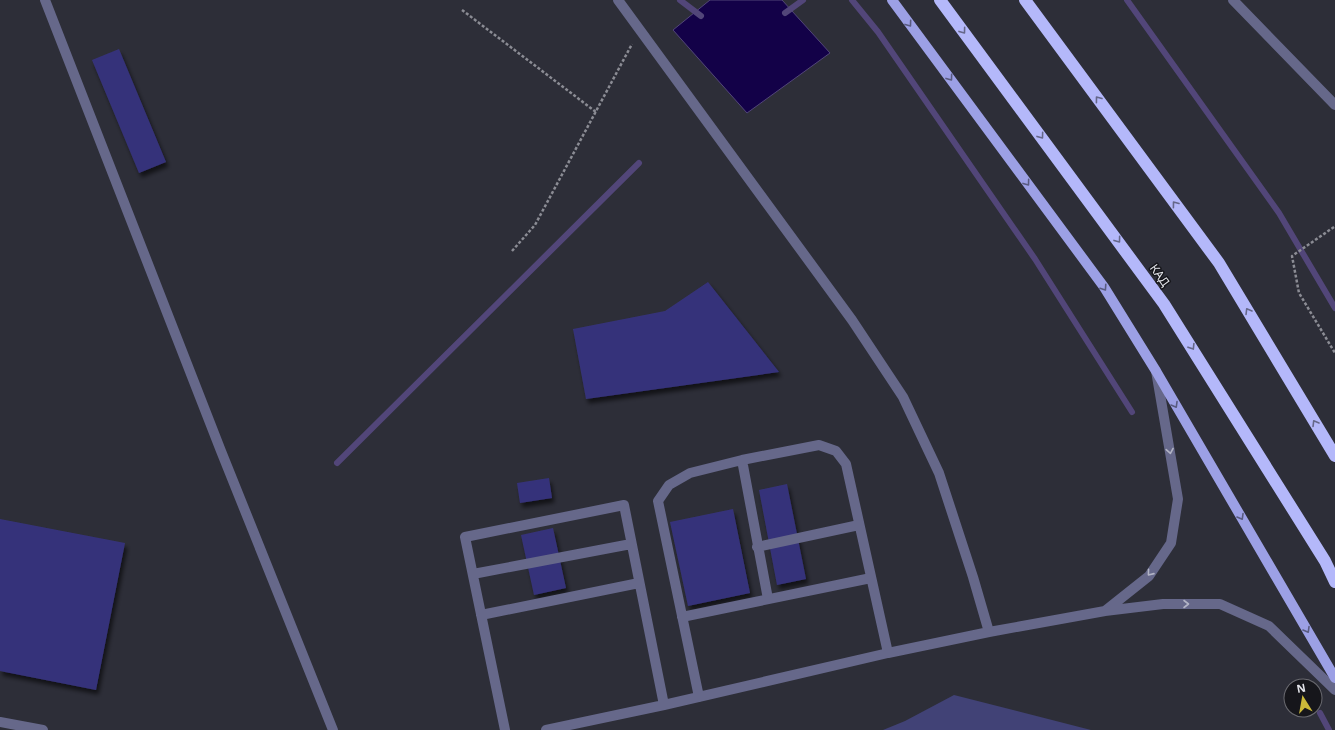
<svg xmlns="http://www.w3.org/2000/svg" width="1335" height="730" font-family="'Noto Sans',sans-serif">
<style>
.green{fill:#414276}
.water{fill:#130148;stroke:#524679}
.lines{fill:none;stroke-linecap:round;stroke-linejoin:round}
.stream{stroke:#524679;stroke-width:6}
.building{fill:#36337a;filter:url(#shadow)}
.path{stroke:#8b8c94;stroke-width:2.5;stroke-dasharray:3 2;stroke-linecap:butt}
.minor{stroke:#66688a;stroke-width:10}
.major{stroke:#9ca0e5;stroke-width:10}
.highway{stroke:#b4b8fa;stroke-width:12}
.oneway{stroke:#595b80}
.oneway2{stroke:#65678a}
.oneway3{stroke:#b2b4c5}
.labels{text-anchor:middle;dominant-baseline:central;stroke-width:3;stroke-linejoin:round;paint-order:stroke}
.street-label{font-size:12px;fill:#e5e6ec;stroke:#16161b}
</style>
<defs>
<filter id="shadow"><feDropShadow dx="2.5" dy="4.5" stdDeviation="2" flood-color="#0009"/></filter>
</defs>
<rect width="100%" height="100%" fill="#2d2e38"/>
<!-- green -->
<path class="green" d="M954,695L1091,730H883L905,721Z"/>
<!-- water -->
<path class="water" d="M710,0H782L830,53L747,113L673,30Z"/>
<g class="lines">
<!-- stream -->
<path class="stream" d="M680,0L701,16
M852,0L878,32L1035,259L1132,412
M1127,0L1279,213L1335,308
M785,13L803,0
M337,463L639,163
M1320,713L1329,730"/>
</g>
<!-- building -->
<path class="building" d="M119,49L166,162L139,173L92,60Z
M708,282L779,372L586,399L573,329L665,311Z
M549,478L552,498L520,503L517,483Z
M787,484L806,579L777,585L759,490Z
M733,509L750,593L688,606L670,522Z
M0,519L125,543L96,690L0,671Z
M553,528L566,588L534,595L521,535Z"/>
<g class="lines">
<!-- path -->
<path class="path" d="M462,10L596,112
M1334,227L1292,256L1299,293L1335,353
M512,251L535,225L632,44"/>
<!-- minor -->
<path class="minor" d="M45,0L221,451L333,730
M618,0L852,320L903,397L939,473L973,577L989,632
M1233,0L1335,105
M742,460L768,599
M757,547L859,525
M473,574L631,544
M1105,611L1149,576L1171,543L1178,499L1156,371
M481,615L639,583
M682,617L871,578
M699,697L658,501L669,485L690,473L742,460L819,445L836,451L846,464L888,653
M0,722L43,730
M505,730L465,537L624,505L664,705
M546,730L664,705L888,653L989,632L1105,611L1163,604H1220L1269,626L1335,690"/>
<!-- major -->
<path class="major" d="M892,0L1104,287L1156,371L1335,678"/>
<!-- highway -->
<path class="highway" d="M940,0L1164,304L1325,561L1335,582
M1025,0L1219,263L1335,456"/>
</g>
<!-- one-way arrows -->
<defs><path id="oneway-chevron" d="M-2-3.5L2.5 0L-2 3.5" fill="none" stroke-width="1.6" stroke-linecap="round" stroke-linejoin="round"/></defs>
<g class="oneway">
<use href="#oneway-chevron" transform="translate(909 24) rotate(54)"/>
<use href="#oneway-chevron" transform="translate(950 78) rotate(54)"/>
<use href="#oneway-chevron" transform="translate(1027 183) rotate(54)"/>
<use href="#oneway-chevron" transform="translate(1104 288) rotate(56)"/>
<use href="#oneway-chevron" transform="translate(1175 405) rotate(60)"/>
<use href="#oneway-chevron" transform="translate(1241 517) rotate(60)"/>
<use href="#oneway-chevron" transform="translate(1307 630) rotate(60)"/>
</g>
<g class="oneway2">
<use href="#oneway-chevron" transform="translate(963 31) rotate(54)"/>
<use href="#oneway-chevron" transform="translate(1098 99) rotate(-127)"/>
<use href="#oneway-chevron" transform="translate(1041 136) rotate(54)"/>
<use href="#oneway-chevron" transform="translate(1175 204) rotate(-127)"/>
<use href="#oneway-chevron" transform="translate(1118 240) rotate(54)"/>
<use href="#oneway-chevron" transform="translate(1248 311) rotate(-121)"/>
<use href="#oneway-chevron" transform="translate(1192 347) rotate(58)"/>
<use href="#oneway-chevron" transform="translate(1315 423) rotate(-121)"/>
</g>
<g class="oneway3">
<use href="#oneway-chevron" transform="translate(1170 451) rotate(80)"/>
<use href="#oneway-chevron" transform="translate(1150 573) rotate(129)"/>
<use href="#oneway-chevron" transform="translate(1186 604)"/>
</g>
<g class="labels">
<!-- street labels -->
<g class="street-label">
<text transform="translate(1160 275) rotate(54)">КАД</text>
</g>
</g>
<!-- north arrow -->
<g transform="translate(1303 698) rotate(349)"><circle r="19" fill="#16161b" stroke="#69696f"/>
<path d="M0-3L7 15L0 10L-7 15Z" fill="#cbb939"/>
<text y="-6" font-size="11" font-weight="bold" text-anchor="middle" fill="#e5e6ec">N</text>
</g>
</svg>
